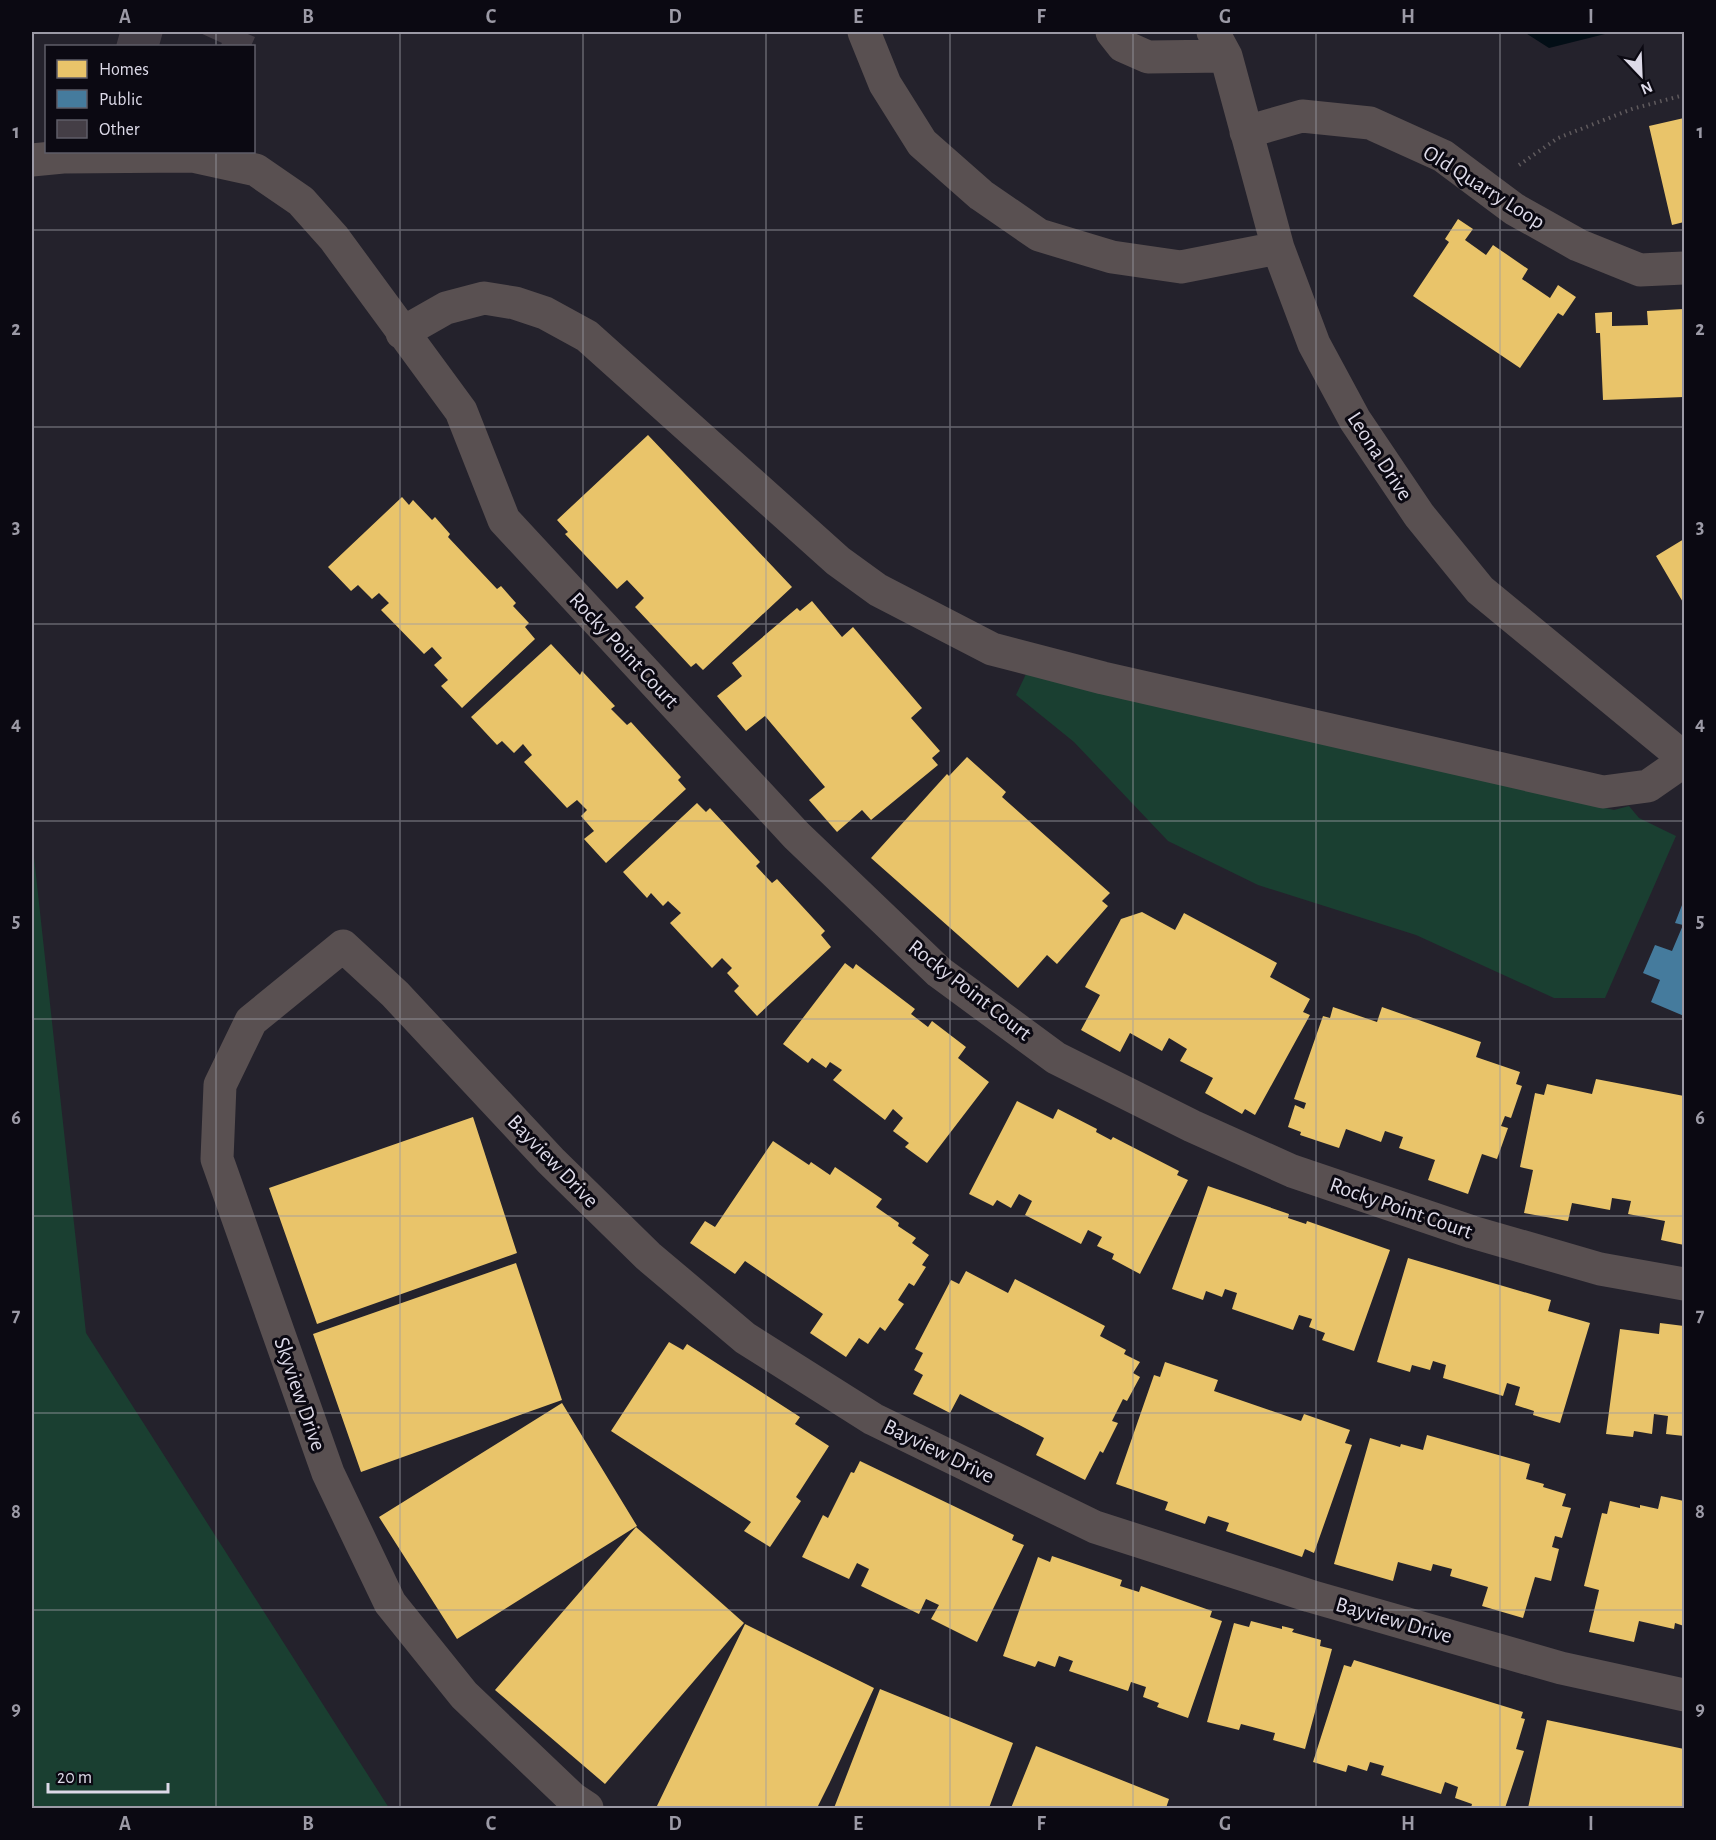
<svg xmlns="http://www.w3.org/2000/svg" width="1716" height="1840" font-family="'Alegreya Sans',sans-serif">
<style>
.green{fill:#1a3f31}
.water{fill:#030e16}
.homes{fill:#e9c46a}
.public{fill:#457b9d}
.building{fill:#443e46}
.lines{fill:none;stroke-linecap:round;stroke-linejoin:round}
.path{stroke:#605b5e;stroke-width:4;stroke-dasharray:1.5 4.5;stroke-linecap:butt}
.minor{stroke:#595051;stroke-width:33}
.grid{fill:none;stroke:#9c9aa6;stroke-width:1.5;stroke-opacity:0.55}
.labels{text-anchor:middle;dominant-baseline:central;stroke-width:6;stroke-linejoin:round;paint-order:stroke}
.street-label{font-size:22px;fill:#dddae8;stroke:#0b0912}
.neatline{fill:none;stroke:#9c9aa6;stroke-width:2}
.grid-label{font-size:20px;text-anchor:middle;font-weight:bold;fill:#9c9aa6}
</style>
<rect width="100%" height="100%" fill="#24222c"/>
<!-- green -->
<path class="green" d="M1026,674L1614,810L1629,806L1639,818L1676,836L1605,998H1554L1416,935L1258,885L1168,841L1074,742L1016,695Z
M32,839L86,1333L389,1808H32Z"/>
<!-- water -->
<path class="water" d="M1524,32H1613L1549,48Z"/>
<!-- homes -->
<path class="homes" d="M1684,118V222L1672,225L1649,126Z
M1458,219L1473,229L1465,240L1486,255L1493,245L1528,269L1522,279L1550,298L1558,285L1576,297L1563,316L1558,313L1520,368L1413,296L1449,242L1445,239Z
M1684,309V397L1603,400L1600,333H1596L1595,313L1612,312V326L1648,325L1647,311Z
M648,435L792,587L703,670L696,663L691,667L635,607L644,598L627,580L617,589L565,534L568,532L557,520Z
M402,497L409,505L413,500L432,520L435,517L450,534L448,537L497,589L501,586L516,603L513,606L529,623L525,627L535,639L462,708L441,686L448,680L434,665L442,658L432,647L424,654L381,610L389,603L379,593L372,599L358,585L351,591L328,567Z
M1684,539V604L1656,556Z
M812,601L842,637L853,627L922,708L911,718L940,751L932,758L938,765L871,820L862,810L837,832L809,800L825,787L765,716L746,731L717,696L742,676L732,663L797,608L800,611Z
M551,644L580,675L582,671L615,706L611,709L627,725L631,722L681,777L678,780L686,789L606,863L584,839L594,831L581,816L587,810L577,800L567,808L524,762L532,755L523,744L514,753L502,741L497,745L471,717Z
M967,757L1006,792L1002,797L1110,893L1102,901L1108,906L1057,964L1047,955L1018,988L871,858L947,774L949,776Z
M697,803L706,812L710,808L760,862L756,866L772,883L777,879L825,931L821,935L831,947L757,1016L734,991L739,986L727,973L732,968L722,958L712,968L670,923L681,913L668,901L663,906L651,893L647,898L623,872Z
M1142,912L1175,930L1184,913L1277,963L1270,977L1310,999L1303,1012L1310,1015L1255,1115L1245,1109L1242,1114L1205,1093L1213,1078L1180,1061L1187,1049L1169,1038L1162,1051L1130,1033L1120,1052L1081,1030L1100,995L1085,987L1121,919Z
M845,963L853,969L856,964L915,1009L911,1014L928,1027L932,1021L966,1047L958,1058L989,1082L927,1163L905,1147L909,1143L893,1131L903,1118L893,1109L885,1120L833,1080L842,1070L830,1062L826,1068L812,1058L808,1063L783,1044Z
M1333,1007L1377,1022L1382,1007L1481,1042L1476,1057L1520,1072L1516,1084L1522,1086L1511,1118L1505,1116L1501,1126L1508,1128L1497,1159L1482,1154L1468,1194L1428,1180L1435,1160L1399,1148L1403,1137L1385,1131L1381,1142L1346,1129L1339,1148L1300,1135L1301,1132L1288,1127L1295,1105L1304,1109L1306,1103L1294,1099L1323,1016L1330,1018Z
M1596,1079L1684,1096V1245L1661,1240L1665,1221L1628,1214L1631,1201L1612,1198L1610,1210L1572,1203L1568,1221L1524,1213L1533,1170L1520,1167L1535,1093L1544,1095L1547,1084L1592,1094Z
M1017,1101L1053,1119L1058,1109L1097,1129L1096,1132L1111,1140L1113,1137L1179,1171L1177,1175L1188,1180L1140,1274L1112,1259L1114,1254L1097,1246L1102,1237L1088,1230L1081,1244L1025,1215L1032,1201L1019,1194L1011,1208L997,1200L993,1206L969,1194Z
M473,1117L517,1253L317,1324L269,1188Z
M773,1141L809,1165L811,1162L830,1175L835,1167L882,1199L876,1207L899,1223L898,1226L916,1238L912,1243L929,1255L922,1265L926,1267L914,1286L909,1283L898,1300L904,1304L885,1331L880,1327L868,1344L859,1338L846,1357L810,1333L823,1314L745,1261L735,1274L690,1243L705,1221L715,1227Z
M1208,1186L1289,1214L1288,1218L1306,1224L1307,1221L1390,1250L1354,1351L1322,1340L1325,1333L1309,1327L1312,1319L1299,1315L1293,1330L1232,1309L1237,1293L1225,1289L1222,1297L1206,1291L1203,1300L1172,1289Z
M1408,1258L1551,1300L1548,1311L1590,1323L1560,1423L1533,1415L1534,1411L1515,1405L1520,1387L1507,1383L1503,1396L1443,1378L1446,1365L1433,1361L1430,1370L1412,1365L1410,1372L1377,1362Z
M516,1263L562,1400L361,1472L313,1334Z
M966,1271L1008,1293L1015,1279L1105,1326L1100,1336L1126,1350L1124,1354L1140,1362L1133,1373L1140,1377L1127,1401L1123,1399L1112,1421L1118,1423L1103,1453L1100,1451L1085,1480L1036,1455L1044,1438L960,1394L950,1413L913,1394L923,1375L914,1370L923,1353L915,1349L951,1280L959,1284Z
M1660,1323L1684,1326V1436L1666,1434L1668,1416L1654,1414L1652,1434L1634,1431L1633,1437L1606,1434L1620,1329L1659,1334Z
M669,1342L683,1350L687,1344L800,1417L795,1424L829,1446L796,1497L801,1501L770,1547L744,1531L751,1522L611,1431Z
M1165,1362L1218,1380L1214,1391L1301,1421L1304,1414L1350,1430L1345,1443L1352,1445L1314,1553L1305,1549L1302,1557L1226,1531L1229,1523L1208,1516L1205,1524L1165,1510L1168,1502L1116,1484L1154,1375L1160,1377Z
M562,1403L637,1526L457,1639L379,1517Z
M1427,1435L1530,1464L1526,1479L1544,1484L1543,1487L1566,1494L1562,1506L1571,1508L1562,1538L1555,1536L1552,1547L1559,1549L1551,1581L1535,1577L1523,1618L1482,1606L1488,1587L1450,1576L1452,1569L1433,1564L1431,1571L1398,1562L1393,1581L1334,1564L1370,1438L1400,1447L1401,1444L1423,1450Z
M860,1461L1014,1535L1012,1540L1024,1545L977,1642L931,1619L939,1605L926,1599L919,1614L861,1586L869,1569L857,1563L849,1579L802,1557L823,1515L828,1518L851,1472L854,1473Z
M1661,1496L1684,1501V1626L1675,1623L1674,1629L1639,1621L1634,1642L1589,1632L1599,1590L1584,1586L1602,1513L1607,1514L1610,1501L1640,1508V1505L1658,1509Z
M636,1527L744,1623L605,1784L495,1690Z
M1052,1556L1122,1580L1120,1586L1139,1592L1141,1586L1212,1611L1210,1617L1222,1621L1188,1718L1157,1707L1159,1703L1143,1697L1146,1687L1131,1682L1128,1691L1069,1671L1073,1661L1059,1656L1055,1667L1038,1661L1035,1667L1003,1656L1038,1557L1050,1562Z
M1251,1621L1282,1629V1626L1294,1629L1292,1632L1321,1640L1320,1646L1332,1649L1305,1749L1273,1740L1275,1733L1241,1724L1239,1730L1207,1722L1234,1623L1249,1627Z
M745,1624L874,1688L830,1782L817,1808H656Z
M1354,1660L1523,1712L1521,1718L1525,1719L1516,1749L1524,1751L1505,1808H1471L1472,1804L1455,1798L1458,1787L1445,1782L1441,1794L1381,1775L1384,1766L1370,1762L1367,1771L1348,1765L1346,1772L1313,1762L1344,1665L1351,1667Z
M880,1689L1013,1743L989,1808H834Z
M1547,1720L1684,1749V1808H1528Z
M1036,1746L1169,1799L1166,1808H1011Z"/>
<!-- public -->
<path class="public" d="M1684,900V1016L1651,1002L1660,980L1643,973L1655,945L1672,951L1683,925L1675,923Z"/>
<!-- building -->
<path class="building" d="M120,32H163L159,46H116Z
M198,32H243L255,37L251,46H220L222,43Z"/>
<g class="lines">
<!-- path -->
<path class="path" d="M1519,165L1558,138L1632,109L1684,95"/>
<!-- minor -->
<path class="minor" d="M864,32L885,84L922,143L981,195L1039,235L1112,257L1181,267L1278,248
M1112,32L1123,46L1148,57L1226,56
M1213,32L1226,56L1278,248L1314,344L1355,420L1419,515L1480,590L1684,758
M1246,132L1302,116L1370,123L1443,156L1514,209L1578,245L1640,270L1684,268
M32,160L63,157L192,156L256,170L301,201L334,238L461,411L504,520L796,835L939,972L1056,1058L1192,1126L1292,1171L1472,1232L1600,1269L1684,1284
M402,333L446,308L484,298L515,303L545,313L587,336L838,561L878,590L992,649L1103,678L1603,792L1648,786L1684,761
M587,1808L572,1798L464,1695L390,1603L328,1473L217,1159L220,1085L251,1021L343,946L395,994L551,1161L648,1256L745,1338L873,1419L1095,1527L1310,1596L1561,1668L1684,1695"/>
</g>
<!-- grid -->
<path class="grid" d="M216,32V46M400,32V1808M583,32V1808M766,32V1808M950,32V1808M1133,32V1808M1316,32V1808M1500,32V1808M216,152V1808M32,230H1684M32,427H1684M32,624H1684M32,821H1684M32,1019H1684M32,1216H1684M32,1413H1684M32,1610H1684"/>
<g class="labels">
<!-- street labels -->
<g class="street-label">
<text transform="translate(1484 187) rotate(32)">Old Quarry Loop</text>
<text transform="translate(1380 456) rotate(57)">Leona Drive</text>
<text transform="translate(624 650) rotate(47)">Rocky Point Court</text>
<text transform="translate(970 990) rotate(38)">Rocky Point Court</text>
<text transform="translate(553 1161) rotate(46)">Bayview Drive</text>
<text transform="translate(1401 1208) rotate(19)">Rocky Point Court</text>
<text transform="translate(300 1394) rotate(71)">Skyview Drive</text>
<text transform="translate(939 1451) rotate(26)">Bayview Drive</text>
<text transform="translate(1394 1620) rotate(16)">Bayview Drive</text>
</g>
</g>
<!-- border -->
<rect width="1716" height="1840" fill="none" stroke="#0b0912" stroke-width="66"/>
<!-- legend -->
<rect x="45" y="45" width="210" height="108" fill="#0b0912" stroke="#5f5d68" stroke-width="1.5"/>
<rect x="57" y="60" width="30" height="18" fill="#e9c46a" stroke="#5f5d68" stroke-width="1.5"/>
<text x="99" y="75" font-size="18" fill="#dddae8">Homes</text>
<rect x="57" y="90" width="30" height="18" fill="#457b9d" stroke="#5f5d68" stroke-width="1.5"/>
<text x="99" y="105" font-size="18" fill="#dddae8">Public</text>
<rect x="57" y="120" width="30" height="18" fill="#443e46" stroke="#5f5d68" stroke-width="1.5"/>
<text x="99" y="135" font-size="18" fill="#dddae8">Other</text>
<!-- north arrow -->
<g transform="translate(1641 75) rotate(157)" stroke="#0b0912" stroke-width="4.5" paint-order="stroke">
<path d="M0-4.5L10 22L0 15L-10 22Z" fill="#dddae8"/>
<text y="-9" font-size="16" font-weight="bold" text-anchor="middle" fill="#dddae8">N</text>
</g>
<!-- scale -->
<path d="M48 1783v9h120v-9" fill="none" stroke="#dddae8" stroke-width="3"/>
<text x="57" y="1783" font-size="18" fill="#dddae8" stroke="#0b0912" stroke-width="4.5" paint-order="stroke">20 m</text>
<rect x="33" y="33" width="1650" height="1774" class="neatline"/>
<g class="grid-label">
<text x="125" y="23">A</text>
<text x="308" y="23">B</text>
<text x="491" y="23">C</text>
<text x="675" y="23">D</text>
<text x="858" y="23">E</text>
<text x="1041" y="23">F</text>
<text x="1225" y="23">G</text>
<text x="1408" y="23">H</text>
<text x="1591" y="23">I</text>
<text x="16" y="138">1</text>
<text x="1700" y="138">1</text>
<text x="16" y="335">2</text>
<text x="1700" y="335">2</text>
<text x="16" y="533">3</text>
<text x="1700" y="533">3</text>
<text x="16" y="730">4</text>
<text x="1700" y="730">4</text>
<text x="16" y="927">5</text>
<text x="1700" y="927">5</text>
<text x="16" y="1124">6</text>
<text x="1700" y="1124">6</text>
<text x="16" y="1321">7</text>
<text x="1700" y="1321">7</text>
<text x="16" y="1518">8</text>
<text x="1700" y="1518">8</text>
<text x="16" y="1715">9</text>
<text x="1700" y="1715">9</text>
<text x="125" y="1830">A</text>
<text x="308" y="1830">B</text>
<text x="491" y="1830">C</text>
<text x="675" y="1830">D</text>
<text x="858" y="1830">E</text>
<text x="1041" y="1830">F</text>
<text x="1225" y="1830">G</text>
<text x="1408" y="1830">H</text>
<text x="1591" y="1830">I</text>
</g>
</svg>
